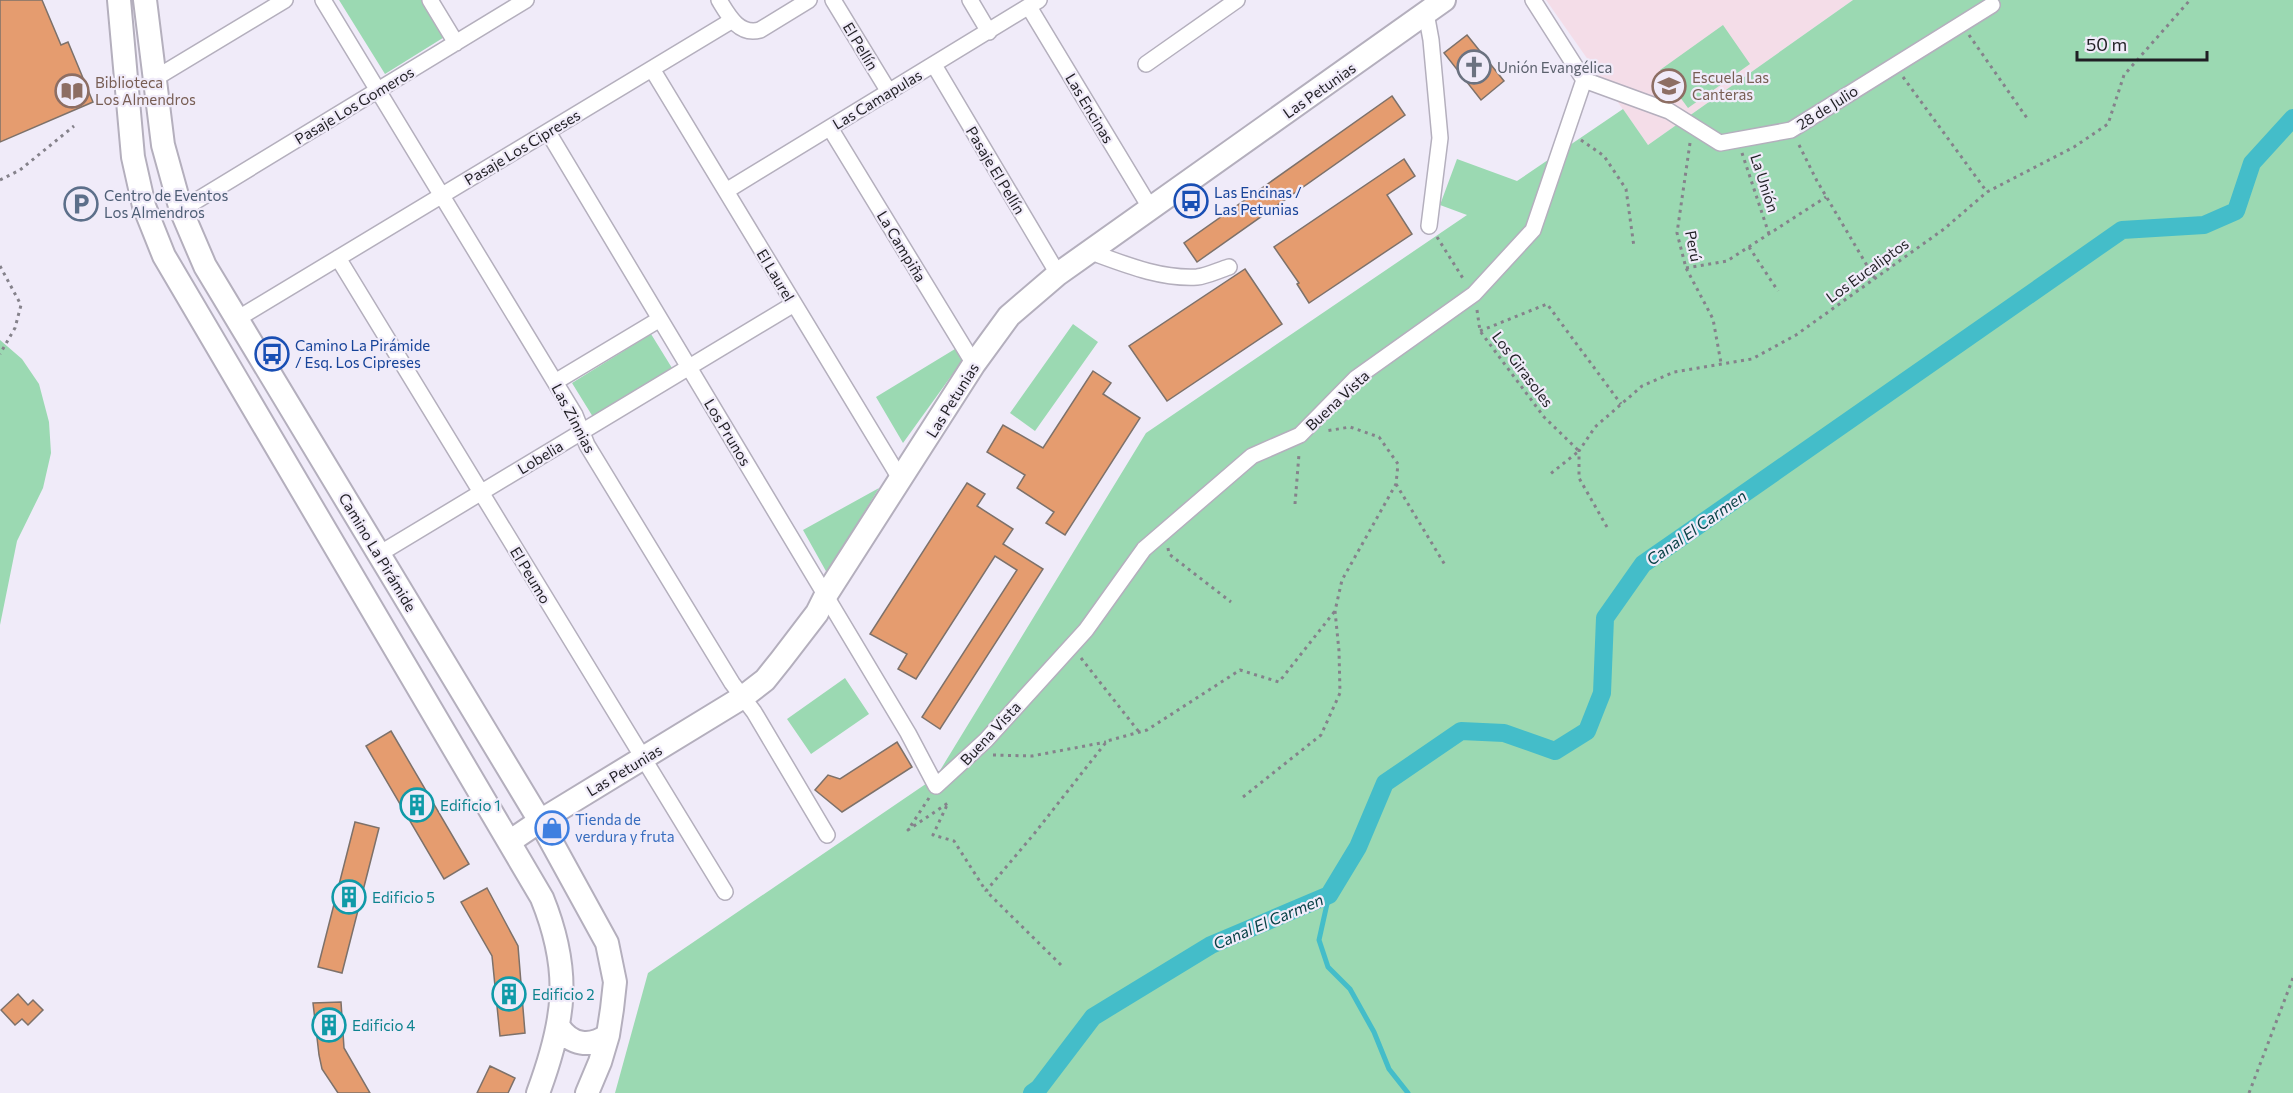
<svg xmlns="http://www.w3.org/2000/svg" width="2293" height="1093" font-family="Commissioner,sans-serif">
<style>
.education{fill:#f4dde8}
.green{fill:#9bd9b2}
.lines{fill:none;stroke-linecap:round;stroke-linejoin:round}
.stream{stroke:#44bdc9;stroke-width:5}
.canal{stroke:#44bdc9;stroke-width:18}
.building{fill:#e59c6f;stroke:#7d716a;stroke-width:1.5}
.street-casing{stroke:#b4afbd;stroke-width:18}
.secondary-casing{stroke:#b4afbd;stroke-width:26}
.path{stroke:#85828b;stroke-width:3;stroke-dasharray:3 4.5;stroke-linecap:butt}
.street{stroke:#fff;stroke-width:15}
.secondary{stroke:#fff;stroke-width:22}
.labels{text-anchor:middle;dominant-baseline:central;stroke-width:4.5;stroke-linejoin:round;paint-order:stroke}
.street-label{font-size:15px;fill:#201f24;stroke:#f0ebf9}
.worship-label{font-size:15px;fill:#5b616d;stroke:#f0ebf9;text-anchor:start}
.education-label{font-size:15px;fill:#785e54;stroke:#f0ebf9;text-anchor:start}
.transit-label{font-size:15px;fill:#164399;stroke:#f0ebf9;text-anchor:start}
.service-label{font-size:15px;fill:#4e5e75;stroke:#f0ebf9;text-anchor:start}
.culture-label{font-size:15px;fill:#0d838f;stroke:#f0ebf9;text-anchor:start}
.shop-label{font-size:15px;fill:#366cbe;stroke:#f0ebf9;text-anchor:start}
.water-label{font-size:16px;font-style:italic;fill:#084146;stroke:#f0ebf9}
</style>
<rect width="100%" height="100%" fill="#f0ebf9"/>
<!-- education -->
<path class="education" d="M1546,0H1853L1648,145Z"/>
<!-- green -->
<path class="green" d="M339,0H423L446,36L385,74Z
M1853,0H2293V1093H615L648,973L936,777L1146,433L1467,215L1440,205L1457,159L1517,181L1623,109L1648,145Z
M1723,25L1750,64L1688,108L1660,70Z
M1073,324L1098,342L1035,431L1010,413Z
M651,334L672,368L593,417L572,383Z
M0,340L22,359L39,384L49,422L51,453L43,488L17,541L0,625Z
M955,349L962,361L903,443L876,397Z
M879,488L827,573L803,530Z
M845,678L869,714L811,754L787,719Z"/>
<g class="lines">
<!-- stream -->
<path class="stream" d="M1329,895L1319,940L1328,967L1350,989L1374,1032L1389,1069L1408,1093"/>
<!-- canal -->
<path class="canal" d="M1032,1093L1039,1088L1093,1017L1211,945L1329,895L1358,847L1385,783L1461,731L1504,733L1555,751L1587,731L1602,693L1605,618L1643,564L2122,230L2204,225L2236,211L2252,163L2293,118"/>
</g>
<!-- building -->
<path class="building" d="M0,0H42L61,45L68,42L93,102L0,142Z
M1467,35L1504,81L1481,100L1444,53Z
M1392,96L1405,115L1197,262L1184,243Z
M1404,159L1415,176L1387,195L1412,234L1309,303L1297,284L1299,283L1274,247Z
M1245,269L1282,324L1167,401L1129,346Z
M1093,371L1111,383L1103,394L1140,418L1065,535L1046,523L1054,512L1017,488L1025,475L987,452L1003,425L1043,448Z
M967,483L985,494L977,506L1013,529L1003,544L1043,569L940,729L922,717L1017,570L995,556L916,679L898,669L907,654L870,634Z
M391,731L469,864L444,879L366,746Z
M897,742L912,767L842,812L815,790L828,775L840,779Z
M355,822L379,828L342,973L318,967Z
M487,888L518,946L525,1033L500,1036L492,956L461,902Z
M18,994L28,1005L33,1000L43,1010L28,1025L22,1019L15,1025L1,1010Z
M341,1002L344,1048L370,1093H338L322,1069L319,1055L313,1003Z
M490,1066L515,1078L508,1093H477Z"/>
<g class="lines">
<defs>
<path id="street" d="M323,0L575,415L587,445L732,683L754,712L827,835
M430,0L456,43
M719,0C728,15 739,36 760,30L809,0
M833,0L889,92
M970,0L989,32
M1029,7L1151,209
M1426,13L1431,40L1440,138L1429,226
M1146,64L1237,0
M934,65L1058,274
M652,69L901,480
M154,79L285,0
M1584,80L1669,111L1720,143L1791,130L1992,5
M830,128L974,364
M548,132L908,733L936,786L986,740L1086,630L1144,549L1252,456L1300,435L1356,378L1474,294L1533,230L1584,80L1533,0
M726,191L1039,0
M181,210L526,0
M1091,252C1124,264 1160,279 1197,277C1207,276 1219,270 1229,267
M338,258L725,892
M237,319L731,21
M555,382L660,319
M379,554L794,304"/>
<path id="secondary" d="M119,0L133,157L144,206L164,256L542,898C572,972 565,1020 538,1093
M145,0L163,145L181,210L205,266L540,821L607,943L615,982L612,1009L608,1035L600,1062L587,1093
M509,842L540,821L743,697L765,680L781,660L817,613L826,595L974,364L1009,316L1058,274L1444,0
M559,1027C571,1045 590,1048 608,1035"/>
</defs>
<!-- street casing -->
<use href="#street" class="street-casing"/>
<!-- secondary casing -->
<use href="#secondary" class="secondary-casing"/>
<!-- path -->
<path class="path" d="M1969,35L2029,121
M1903,77L1987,192
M1581,140L1604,156L1626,189L1634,247
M1690,143L1677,233L1686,268L1713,319L1721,363
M1799,145L1817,181L1875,279
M1742,153L1769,234
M0,180L20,170L74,126
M1437,237L1464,280
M1749,247L1778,291
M0,266L21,305L15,328L0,354
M1686,268L1727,261L1826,197
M1477,310L1480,331L1544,417L1579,451L1549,475
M1480,331L1547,304L1621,404
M1396,484L1445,565
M1295,504L1299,454
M1607,527L1579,478V451L1595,427L1642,386L1674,372L1752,359L1796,335L1944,229L1987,192L2074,147L2108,124L2124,75L2190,0
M1168,548L1169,554L1231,602
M1081,658L1139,732
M993,755L1032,756L1106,742
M1243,797L1321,735L1340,693L1339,651L1335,611L1342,580L1396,484L1398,464L1379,437L1350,427L1326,431
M929,798L908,830L948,803L933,835L954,841L986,891
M1061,965L986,891L1034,834L1107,741L1147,730L1240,670L1279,682L1335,611
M2249,1093L2293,978"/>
<!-- street -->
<use href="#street" class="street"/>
<!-- secondary -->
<use href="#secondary" class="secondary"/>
</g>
<!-- icons -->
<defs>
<symbol id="church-ring" viewBox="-11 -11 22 22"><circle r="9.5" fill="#f0ebf9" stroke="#6b7280" stroke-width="1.5"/><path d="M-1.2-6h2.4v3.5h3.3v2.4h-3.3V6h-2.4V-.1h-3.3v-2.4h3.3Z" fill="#6b7280"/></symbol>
<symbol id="school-ring" viewBox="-11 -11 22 22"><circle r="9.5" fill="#f0ebf9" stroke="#8d6e63" stroke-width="1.5"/><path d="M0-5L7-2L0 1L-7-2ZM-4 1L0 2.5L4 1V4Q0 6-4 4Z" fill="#8d6e63"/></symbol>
<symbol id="library-ring" viewBox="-11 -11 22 22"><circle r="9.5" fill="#f0ebf9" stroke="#8d6e63" stroke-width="1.5"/><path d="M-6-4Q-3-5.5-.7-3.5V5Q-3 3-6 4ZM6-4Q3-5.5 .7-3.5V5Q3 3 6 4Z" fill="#8d6e63"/></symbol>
<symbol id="bus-ring" viewBox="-11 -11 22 22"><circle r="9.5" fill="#f0ebf9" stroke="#1a4fb4" stroke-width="1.5"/><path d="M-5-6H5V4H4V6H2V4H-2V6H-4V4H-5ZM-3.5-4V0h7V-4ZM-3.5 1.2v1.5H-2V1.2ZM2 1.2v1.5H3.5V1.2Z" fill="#1a4fb4"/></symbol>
<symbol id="parking-ring" viewBox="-11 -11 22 22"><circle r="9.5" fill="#f0ebf9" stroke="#5c6f8a" stroke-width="1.5"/><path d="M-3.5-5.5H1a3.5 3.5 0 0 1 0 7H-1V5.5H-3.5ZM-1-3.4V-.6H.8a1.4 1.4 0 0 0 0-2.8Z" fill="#5c6f8a"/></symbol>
<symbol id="building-ring" viewBox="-11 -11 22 22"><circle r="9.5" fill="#f0ebf9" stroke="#0f9aa8" stroke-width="1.5"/><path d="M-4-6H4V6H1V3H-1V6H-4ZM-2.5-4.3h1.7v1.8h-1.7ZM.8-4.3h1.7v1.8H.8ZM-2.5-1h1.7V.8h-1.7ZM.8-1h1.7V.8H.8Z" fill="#0f9aa8"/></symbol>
<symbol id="shop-ring" viewBox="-11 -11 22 22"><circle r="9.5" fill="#f0ebf9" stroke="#3f7fe0" stroke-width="1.5"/><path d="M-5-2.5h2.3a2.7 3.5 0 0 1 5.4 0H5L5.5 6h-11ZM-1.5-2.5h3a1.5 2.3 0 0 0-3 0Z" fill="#3f7fe0"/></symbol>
</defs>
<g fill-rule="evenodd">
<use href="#church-ring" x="1455" y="48" width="38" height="38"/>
<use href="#school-ring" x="1650" y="67" width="38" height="38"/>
<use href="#library-ring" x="53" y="72" width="38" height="38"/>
<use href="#bus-ring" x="1172" y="182" width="38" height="38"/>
<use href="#parking-ring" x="62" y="185" width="38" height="38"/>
<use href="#bus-ring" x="253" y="335" width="38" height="38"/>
<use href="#building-ring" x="398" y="786" width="38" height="38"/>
<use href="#shop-ring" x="533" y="809" width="38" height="38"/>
<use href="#building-ring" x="330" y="878" width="38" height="38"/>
<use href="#building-ring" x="490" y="975" width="38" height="38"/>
<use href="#building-ring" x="310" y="1006" width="38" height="38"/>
</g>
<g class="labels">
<!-- street labels -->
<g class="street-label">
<text transform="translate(861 46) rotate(59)">El Pellín</text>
<text transform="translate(1319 90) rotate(-35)">Las Petunias</text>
<text transform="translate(877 99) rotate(-31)">Las Camapulas</text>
<text transform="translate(354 105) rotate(-31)">Pasaje Los Gomeros</text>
<text transform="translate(1827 107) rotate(-32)">28 de Julio</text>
<text transform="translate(1090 108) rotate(59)">Las Encinas</text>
<text transform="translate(522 147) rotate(-31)">Pasaje Los Cipreses</text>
<text transform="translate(996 170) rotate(59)">Pasaje El Pellín</text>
<text transform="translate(1765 183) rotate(72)">La Unión</text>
<text transform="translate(902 246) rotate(59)">La Campiña</text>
<text transform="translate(1694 246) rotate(79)">Perú</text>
<text transform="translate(1867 270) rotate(-36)">Los Eucaliptos</text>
<text transform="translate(776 275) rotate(59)">El Laurel</text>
<text transform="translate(1523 369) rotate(53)">Los Girasoles</text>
<text transform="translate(952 400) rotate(-58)">Las Petunias</text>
<text transform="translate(1337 400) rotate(-43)">Buena Vista</text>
<text transform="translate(574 418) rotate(62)">Las Zinnias</text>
<text transform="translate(728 432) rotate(59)">Los Prunos</text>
<text transform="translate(540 457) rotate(-31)">Lobelia</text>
<text transform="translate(378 552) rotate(59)">Camino La Pirámide</text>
<text transform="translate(531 575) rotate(59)">El Peumo</text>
<text transform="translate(990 733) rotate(-47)">Buena Vista</text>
<text transform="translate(624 770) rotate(-31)">Las Petunias</text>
</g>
<!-- worship labels -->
<g class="worship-label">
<text x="1497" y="67">Unión Evangélica</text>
</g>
<!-- education labels -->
<g class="education-label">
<text x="1692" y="77">Escuela Las<tspan x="1692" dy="17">Canteras</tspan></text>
<text x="95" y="82">Biblioteca<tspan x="95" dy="17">Los Almendros</tspan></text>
</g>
<!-- transit labels -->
<g class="transit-label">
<text x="1214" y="192">Las Encinas /<tspan x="1214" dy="17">Las Petunias</tspan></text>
<text x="295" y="345">Camino La Pirámide<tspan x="295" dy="17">/ Esq. Los Cipreses</tspan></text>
</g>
<!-- service labels -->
<g class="service-label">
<text x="104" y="195">Centro de Eventos<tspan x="104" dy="17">Los Almendros</tspan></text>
</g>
<!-- culture labels -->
<g class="culture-label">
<text x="440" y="805">Edificio 1</text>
<text x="372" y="897">Edificio 5</text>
<text x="532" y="994">Edificio 2</text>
<text x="352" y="1025">Edificio 4</text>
</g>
<!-- shop labels -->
<g class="shop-label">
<text x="575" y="819">Tienda de<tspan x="575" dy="17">verdura y fruta</tspan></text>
</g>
<!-- water labels -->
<g class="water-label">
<text transform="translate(1696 527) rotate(-35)">Canal El Carmen</text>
<text transform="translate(1268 921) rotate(-23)">Canal El Carmen</text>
</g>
</g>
<!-- scale -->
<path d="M2077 51v9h130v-9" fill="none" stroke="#201f24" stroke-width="3"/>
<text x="2086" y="51" font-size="18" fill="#201f24" stroke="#f0ebf9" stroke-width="4.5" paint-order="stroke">50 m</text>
</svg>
